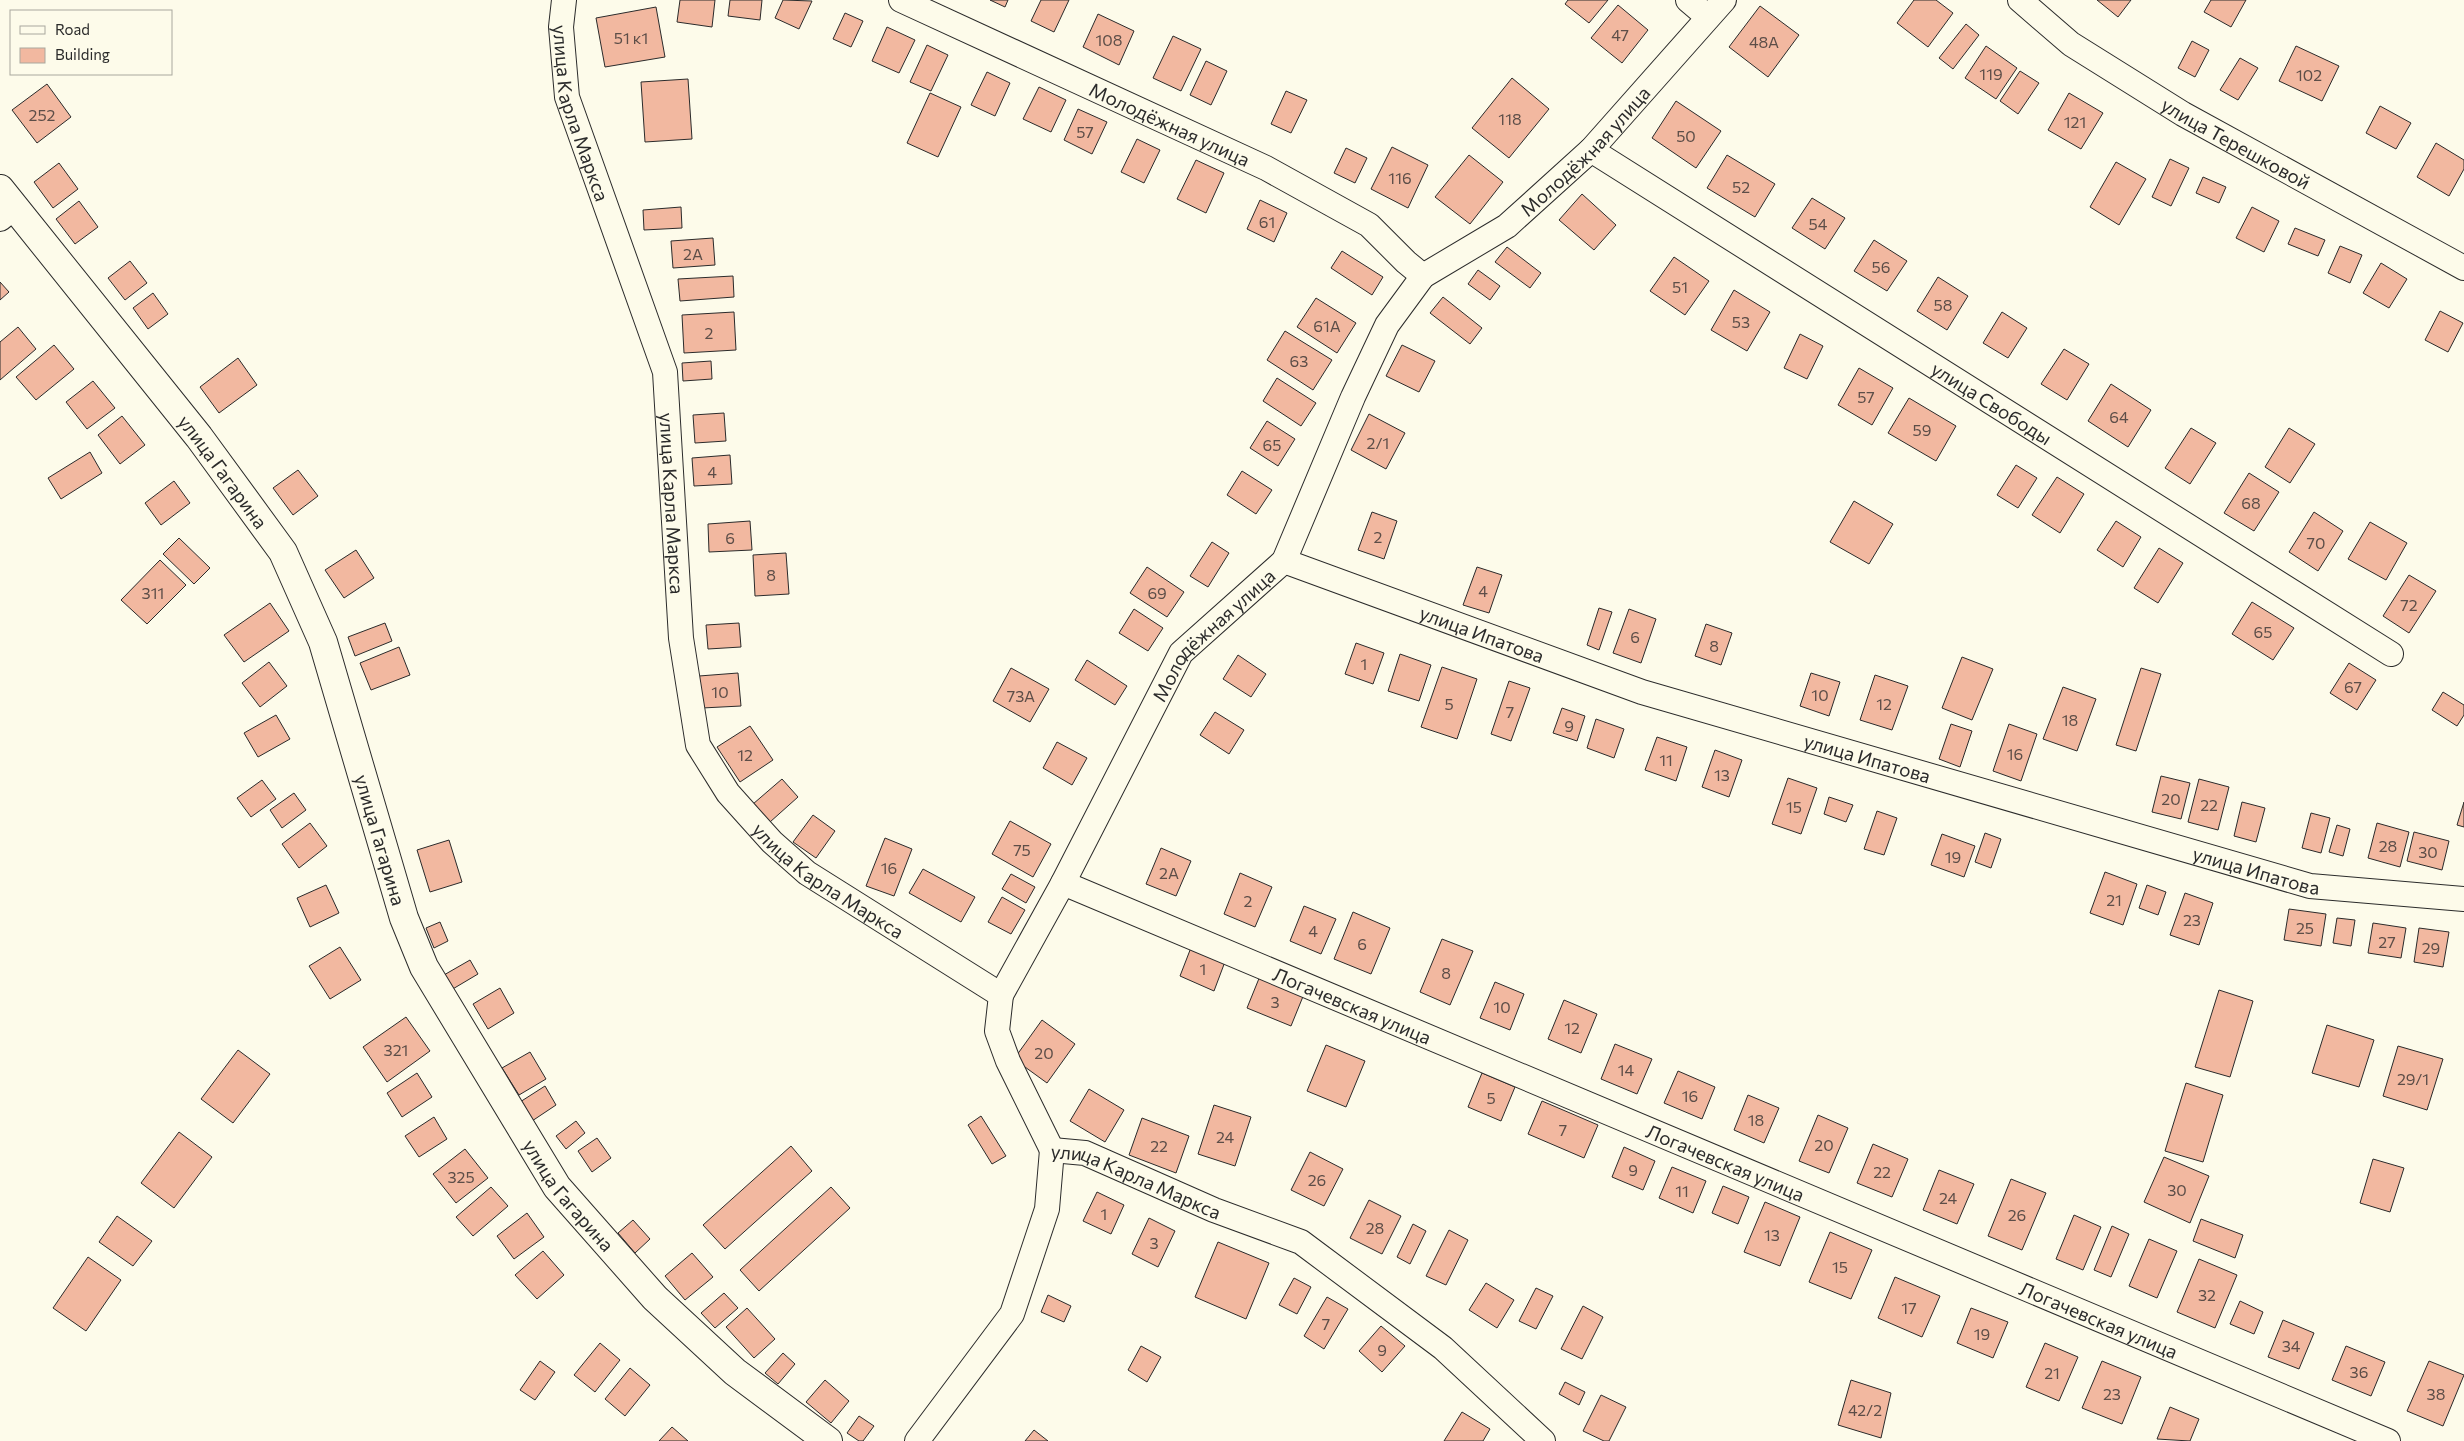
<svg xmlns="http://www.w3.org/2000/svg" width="2464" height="1441" font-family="Commissioner,sans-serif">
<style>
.building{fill:#f2b8a0;stroke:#2b2b2b}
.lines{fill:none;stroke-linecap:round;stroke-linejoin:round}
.minor-casing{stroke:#2b2b2b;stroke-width:26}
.secondary-casing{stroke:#2b2b2b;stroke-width:30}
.minor{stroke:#fdfbea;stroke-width:24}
.secondary{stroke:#fdfbea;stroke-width:28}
.labels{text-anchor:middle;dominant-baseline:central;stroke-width:4;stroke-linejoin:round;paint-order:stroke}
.number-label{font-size:16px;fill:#5d4e48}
.street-label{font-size:19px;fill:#2b2b2b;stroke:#fdfbea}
</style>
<rect width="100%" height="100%" fill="#fdfbea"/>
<!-- building -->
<path class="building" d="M680,0H715L712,27L677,22Z
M730,0H762L760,20L728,16Z
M783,0L812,1L799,29L775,18Z
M990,0H1008L1005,7Z
M1041,0H1069L1054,32L1031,21Z
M1568,0H1608L1589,23L1565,4Z
M1914,0H1936L1953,13L1928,47L1897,23Z
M2097,0H2131L2118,17Z
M2211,0H2246L2231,27L2204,12Z
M1618,5L1648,30L1622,63L1591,38Z
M1760,6L1799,35L1768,77L1729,47Z
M656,7L665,57L605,67L596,18Z
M845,13L863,21L851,47L833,39Z
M1098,14L1134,31L1119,65L1083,47Z
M1966,24L1979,35L1953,69L1939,58Z
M887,27L915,40L899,73L872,61Z
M1173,36L1201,49L1181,91L1153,78Z
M2192,41L2209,50L2195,77L2178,68Z
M927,45L948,55L931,91L910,82Z
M1986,46L2017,68L1996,99L1965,78Z
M2296,46L2339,66L2322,101L2279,81Z
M2240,58L2258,68L2238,100L2220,90Z
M1206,61L1227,71L1211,105L1190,95Z
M2020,71L2039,83L2018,114L2000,101Z
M987,72L1010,83L995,116L971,105Z
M1512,78L1549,109L1509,158L1472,128Z
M688,79L692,139L645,142L641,82Z
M47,84L71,117L37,143L12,110Z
M1039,87L1066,100L1051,132L1023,119Z
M1286,91L1307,100L1291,133L1271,124Z
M930,93L961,107L938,157L907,143Z
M2069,93L2103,113L2081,149L2048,130Z
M1676,101L1721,131L1696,168L1652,138Z
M2380,106L2411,123L2396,149L2366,133Z
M1078,109L1107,122L1092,154L1064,140Z
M1137,139L1160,150L1144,183L1121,172Z
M2436,143L2464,160V169L2449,196L2417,177Z
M1392,147L1428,165L1408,208L1371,189Z
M1346,148L1367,158L1355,183L1334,173Z
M1469,155L1503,182L1470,224L1435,197Z
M1727,155L1775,184L1755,217L1707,188Z
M2170,159L2189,168L2171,206L2152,197Z
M1196,160L1224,173L1206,213L1177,199Z
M2116,162L2146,179L2119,225L2090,207Z
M59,163L78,189L53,208L34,182Z
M2203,177L2226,187L2219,203L2196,193Z
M1582,194L1616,225L1594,250L1559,220Z
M1812,198L1845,218L1825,249L1792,228Z
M1260,200L1287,213L1274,242L1247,229Z
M79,201L98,227L75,244L56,219Z
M681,207L682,228L644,230L643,210Z
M2252,207L2279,221L2264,252L2236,238Z
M2295,228L2325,240L2318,256L2288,244Z
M713,238L715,265L673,268L671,241Z
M1874,240L1907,261L1887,291L1854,271Z
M2340,246L2362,255L2350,283L2328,273Z
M1507,247L1541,273L1530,288L1495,262Z
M1342,251L1383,277L1372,295L1331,268Z
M1674,257L1709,281L1685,315L1650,291Z
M130,261L147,283L125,300L108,278Z
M2381,263L2407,279L2389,308L2363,293Z
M1478,270L1500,286L1490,300L1468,284Z
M733,276L734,297L680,301L678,279Z
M1938,277L1968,296L1947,330L1917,311Z
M0,282L9,292L0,300Z
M1734,290L1770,312L1747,351L1711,330Z
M153,293L168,314L148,329L133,308Z
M1443,297L1482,328L1470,344L1430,313Z
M1316,298L1356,323L1337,353L1297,327Z
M2440,311L2463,323L2448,352L2425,340Z
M734,312L736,350L684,353L682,315Z
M2002,312L2027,328L2008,358L1983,343Z
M18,327L36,349L0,380V342Z
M1285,331L1332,360L1313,390L1267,360Z
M1800,334L1823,346L1807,379L1784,368Z
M54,345L74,369L36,400L16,377Z
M1402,345L1435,361L1419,392L1386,376Z
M2064,349L2089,364L2067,400L2041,384Z
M238,358L257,385L219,413L200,387Z
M711,361L712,379L683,381L682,363Z
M1859,368L1893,388L1872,425L1838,405Z
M1277,378L1316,403L1301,426L1263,401Z
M93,381L115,408L87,429L66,402Z
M2111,384L2151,410L2128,447L2088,421Z
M1909,398L1956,426L1936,461L1888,433Z
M724,413L726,441L695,443L693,415Z
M1369,414L1405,433L1386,469L1351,450Z
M122,416L145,445L120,464L98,435Z
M1267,421L1295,439L1278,466L1250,448Z
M2191,428L2216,443L2190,484L2165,468Z
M2289,428L2315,444L2290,483L2265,467Z
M90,452L102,473L61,499L48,478Z
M730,455L732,484L694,486L692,458Z
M2016,465L2037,478L2018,508L1997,495Z
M298,470L318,496L293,515L273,488Z
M1242,471L1272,490L1256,514L1227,495Z
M2249,473L2279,492L2254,531L2224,513Z
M2057,477L2084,494L2060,533L2032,515Z
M174,481L190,503L161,525L145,503Z
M1854,501L1893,524L1869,564L1830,542Z
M1372,512L1397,521L1384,559L1358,550Z
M2314,512L2343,531L2318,571L2289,552Z
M750,521L752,550L709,552L708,524Z
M2116,521L2141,537L2123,567L2097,550Z
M2370,522L2407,543L2386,580L2348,559Z
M179,538L210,568L194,584L163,554Z
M1212,542L1229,553L1208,587L1190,576Z
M2159,548L2183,563L2158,603L2134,588Z
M356,550L374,578L344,598L325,570Z
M786,553L789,594L755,596L753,555Z
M160,560L186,585L147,624L121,600Z
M1147,567L1184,592L1167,617L1130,593Z
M1477,567L1502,575L1489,613L1463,605Z
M2409,575L2436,591L2409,633L2383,616Z
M2252,602L2294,628L2273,660L2232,634Z
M270,603L289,631L244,662L224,635Z
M1599,608L1612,612L1599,650L1587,645Z
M1134,609L1163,628L1148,651L1119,633Z
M1629,609L1656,619L1641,663L1613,653Z
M385,623L392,641L355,656L348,637Z
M739,623L741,647L708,649L706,625Z
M1706,624L1732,633L1721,665L1695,656Z
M1356,643L1384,653L1373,684L1345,674Z
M399,647L410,675L371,690L360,663Z
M1400,654L1431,665L1419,701L1388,691Z
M1238,655L1266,674L1251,697L1223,679Z
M1962,657L1993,669L1972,720L1942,708Z
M1087,660L1127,686L1115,705L1075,680Z
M269,662L287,686L260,707L242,683Z
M2349,663L2376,680L2357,710L2330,693Z
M1442,667L1477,679L1457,739L1421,727Z
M1011,668L1049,689L1030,722L993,701Z
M2141,668L2161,674L2136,751L2116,745Z
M738,673L741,706L702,708L699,676Z
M1811,673L1840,682L1829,716L1800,706Z
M1875,675L1908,686L1892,730L1860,720Z
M1509,681L1530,688L1511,741L1491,734Z
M2063,687L2096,699L2077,751L2043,739Z
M2443,692L2464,705V715L2457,726L2432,710Z
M1562,708L1585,716L1577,741L1553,733Z
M1215,712L1244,730L1229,754L1200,735Z
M276,715L290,739L258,757L244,733Z
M1596,719L1624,729L1614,758L1587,748Z
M1951,724L1972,731L1960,767L1939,759Z
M2009,724L2037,734L2021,781L1993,771Z
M750,726L773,760L740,782L717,747Z
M1657,737L1687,747L1676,781L1645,770Z
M1057,742L1087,758L1072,785L1043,768Z
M1715,750L1742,760L1729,797L1702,787Z
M2161,776L2190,783L2181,819L2152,812Z
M1788,778L1817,788L1801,834L1772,824Z
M782,779L798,797L770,822L753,804Z
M2199,779L2229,787L2218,830L2188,822Z
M262,780L276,799L251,817L237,798Z
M294,793L306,810L282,828L270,810Z
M1829,797L1853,805L1846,822L1824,814Z
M2242,802L2265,808L2256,842L2234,836Z
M2464,802V827L2457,825Z
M1877,811L1897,818L1884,855L1864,849Z
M2311,813L2330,818L2321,853L2302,848Z
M813,815L835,831L816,858L793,842Z
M1010,821L1051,844L1033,877L992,854Z
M310,823L327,846L299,868L282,844Z
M2377,823L2409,832L2400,867L2368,858Z
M2337,825L2350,829L2343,856L2329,852Z
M2414,832L2449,841L2442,870L2407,861Z
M1985,833L2001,839L1991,868L1975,862Z
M1942,834L1975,846L1964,877L1931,865Z
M885,838L912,849L894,896L866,886Z
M449,840L462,882L430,892L417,850Z
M1161,848L1191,861L1176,896L1146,884Z
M923,869L975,897L961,922L909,893Z
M2105,872L2137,884L2123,925L2090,913Z
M1240,873L1272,887L1255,927L1224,914Z
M1011,874L1035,887L1026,903L1002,889Z
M326,885L339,913L310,927L297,898Z
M2147,885L2166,892L2158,915L2139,908Z
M2185,893L2213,903L2199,945L2170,935Z
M1002,897L1025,910L1011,934L988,922Z
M1304,906L1336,919L1321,954L1290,941Z
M2289,909L2326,914L2321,946L2284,940Z
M1353,912L1390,928L1371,974L1334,959Z
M2337,918L2355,920L2351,946L2333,943Z
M440,922L448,941L434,948L426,928Z
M2373,923L2406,928L2401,958L2368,953Z
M2419,928L2449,932L2443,967L2414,962Z
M1442,939L1473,951L1450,1005L1420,992Z
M1192,945L1226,959L1214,991L1180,976Z
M340,947L361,980L330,999L309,966Z
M470,960L478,974L446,993L437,979Z
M1260,976L1304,994L1291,1026L1247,1008Z
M1495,982L1524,994L1510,1030L1480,1018Z
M500,988L514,1013L488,1029L473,1004Z
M2219,990L2253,1001L2230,1077L2195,1067Z
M1564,1000L1597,1014L1581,1053L1548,1039Z
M406,1017L430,1051L387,1082L363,1047Z
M1042,1020L1075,1044L1047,1083L1014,1059Z
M2327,1025L2374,1040L2359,1087L2312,1073Z
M1615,1044L1652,1059L1637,1094L1601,1079Z
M1326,1045L1365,1061L1346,1107L1307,1091Z
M2398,1046L2443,1059L2427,1110L2383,1096Z
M238,1050L270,1074L233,1123L201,1099Z
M530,1052L546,1079L519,1095L502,1068Z
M1678,1071L1715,1087L1702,1119L1664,1103Z
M417,1073L432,1097L402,1117L387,1093Z
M1482,1073L1515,1087L1501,1121L1468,1107Z
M2186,1083L2223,1095L2203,1162L2165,1151Z
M545,1086L556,1105L532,1121L520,1102Z
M1089,1089L1124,1110L1105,1142L1070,1121Z
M1748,1095L1779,1108L1764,1143L1734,1130Z
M1542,1101L1598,1125L1584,1158L1528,1134Z
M1214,1105L1251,1117L1235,1166L1198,1154Z
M1818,1115L1848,1128L1829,1173L1799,1161Z
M981,1116L1006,1156L992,1164L968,1125Z
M434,1117L447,1139L419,1157L405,1136Z
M1142,1118L1189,1136L1176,1173L1129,1155Z
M576,1121L585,1133L566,1149L556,1136Z
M179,1132L212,1157L174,1208L141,1183Z
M597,1138L611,1158L592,1172L578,1151Z
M1873,1144L1908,1159L1892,1197L1857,1183Z
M791,1146L812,1171L725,1249L703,1225Z
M1624,1147L1655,1161L1643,1190L1612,1177Z
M465,1149L488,1178L456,1203L433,1174Z
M1310,1152L1343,1169L1324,1206L1291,1190Z
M2164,1157L2209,1176L2190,1223L2144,1202Z
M2373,1159L2404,1168L2390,1212L2360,1203Z
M1672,1167L1706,1181L1693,1213L1659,1198Z
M1939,1170L1974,1184L1957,1224L1923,1210Z
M2011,1179L2046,1193L2022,1250L1988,1236Z
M1723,1186L1749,1197L1738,1224L1712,1213Z
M491,1187L508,1206L473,1236L456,1217Z
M831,1187L850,1208L759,1291L740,1270Z
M1097,1192L1124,1205L1111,1234L1083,1221Z
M1369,1200L1401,1216L1382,1254L1350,1238Z
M1765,1202L1800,1217L1780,1266L1744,1252Z
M527,1213L544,1237L514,1259L497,1236Z
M2074,1215L2101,1227L2083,1270L2056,1259Z
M117,1216L152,1241L133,1266L99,1242Z
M1149,1218L1175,1231L1158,1267L1132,1254Z
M2201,1219L2243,1235L2235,1258L2193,1241Z
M633,1220L650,1239L635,1253L618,1233Z
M1413,1224L1426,1231L1410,1264L1397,1257Z
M2112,1226L2129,1234L2111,1277L2094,1270Z
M1449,1230L1468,1240L1446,1285L1426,1276Z
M1830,1232L1872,1250L1851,1299L1809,1282Z
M2149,1239L2177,1251L2157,1298L2129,1286Z
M1218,1242L1269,1263L1246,1319L1195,1297Z
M543,1251L564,1275L537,1299L515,1275Z
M692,1253L713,1277L685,1300L665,1276Z
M88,1257L121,1280L86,1331L53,1308Z
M2199,1259L2237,1275L2215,1328L2177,1312Z
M1895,1277L1940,1296L1922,1337L1878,1318Z
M1294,1278L1311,1287L1297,1314L1279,1305Z
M1486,1283L1514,1300L1497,1328L1469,1310Z
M1536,1288L1553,1296L1536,1329L1519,1321Z
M724,1293L738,1308L715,1328L701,1313Z
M1048,1295L1071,1306L1064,1322L1041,1312Z
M1327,1297L1348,1309L1324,1349L1304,1336Z
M2240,1301L2263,1312L2254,1334L2230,1324Z
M1583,1306L1603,1317L1582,1359L1561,1349Z
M747,1308L775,1339L754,1358L726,1327Z
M1971,1308L2008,1322L1993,1358L1957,1343Z
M2283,1320L2314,1333L2299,1369L2268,1357Z
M1381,1326L1405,1346L1382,1372L1359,1351Z
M600,1343L620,1360L595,1392L574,1375Z
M2045,1343L2078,1357L2059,1401L2026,1387Z
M1141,1346L1161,1357L1147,1382L1128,1370Z
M2346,1346L2385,1362L2371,1396L2332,1380Z
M783,1353L795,1364L778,1384L765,1373Z
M540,1361L555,1372L535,1400L520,1390Z
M2102,1361L2141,1377L2122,1424L2082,1408Z
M2429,1361L2464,1375L2443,1426L2407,1411Z
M630,1368L650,1385L625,1416L605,1399Z
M825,1380L849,1401L831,1423L806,1402Z
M1851,1380L1891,1393L1881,1438L1838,1425Z
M1565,1382L1585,1392L1579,1405L1559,1394Z
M1601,1395L1626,1407L1609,1441H1604L1583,1431Z
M2170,1407L2199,1419L2190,1441L2157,1439Z
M1462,1412L1490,1429L1483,1441H1444Z
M859,1416L874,1426L863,1441H859L847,1433Z
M672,1427L688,1441H659Z
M1034,1430L1048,1441H1025Z"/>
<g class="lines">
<defs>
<g id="minor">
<path id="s1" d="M564,0L561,27L567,97L665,372L681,638L698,745L728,793L772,842L807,873L1001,995L997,1031L1008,1061L1052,1150"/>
<path id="s2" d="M901,0L1266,168L1369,225L1406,262L1423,276"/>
<path d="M1688,0L1708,17"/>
<path id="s3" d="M2020,0L2071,44L2183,114L2464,268"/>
<path id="s4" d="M1591,150L2391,654"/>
<path d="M0,219L15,207"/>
<path id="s5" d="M1284,561L1642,692L2310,886L2464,899"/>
<path id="s6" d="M1063,883L2388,1441"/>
<path id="s7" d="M1001,995L1063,883L1181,653L1284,561L1353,397L1387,325L1423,276L1507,226L1591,150L1724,0"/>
<path id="s8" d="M1052,1150L1085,1153L1214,1210L1301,1242L1443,1348L1543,1441"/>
<path d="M917,1441L1012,1314L1047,1209L1052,1150"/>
</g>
<g id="secondary">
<path id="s9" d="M0,189L199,437L283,552L323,642L404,918L424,967L557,1187L655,1298L735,1372L828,1441"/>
</g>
</defs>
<!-- minor casing -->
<use href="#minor" class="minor-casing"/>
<!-- secondary casing -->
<use href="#secondary" class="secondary-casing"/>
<!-- minor -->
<use href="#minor" class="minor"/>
<!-- secondary -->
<use href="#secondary" class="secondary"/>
</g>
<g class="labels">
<!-- number labels -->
<g class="number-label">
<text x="1620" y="34">47</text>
<text x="631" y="37">51 к1</text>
<text x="1109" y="39">108</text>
<text x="1764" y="41">48А</text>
<text x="1991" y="73">119</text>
<text x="2309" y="74">102</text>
<text x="42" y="114">252</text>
<text x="1510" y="118">118</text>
<text x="2075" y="121">121</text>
<text x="1085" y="131">57</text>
<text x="1686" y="135">50</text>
<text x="1400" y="177">116</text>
<text x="1741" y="186">52</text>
<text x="1267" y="221">61</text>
<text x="1818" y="223">54</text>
<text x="693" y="253">2А</text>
<text x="1881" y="266">56</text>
<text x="1680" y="286">51</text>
<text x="1943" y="304">58</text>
<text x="1741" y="321">53</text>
<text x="1327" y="325">61А</text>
<text x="709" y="332">2</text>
<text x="1299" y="360">63</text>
<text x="1866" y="396">57</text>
<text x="2119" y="416">64</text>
<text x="1922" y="429">59</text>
<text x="1378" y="442">2/1</text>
<text x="1272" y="444">65</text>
<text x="712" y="471">4</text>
<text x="2251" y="502">68</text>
<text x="1378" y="536">2</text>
<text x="730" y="537">6</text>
<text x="2316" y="542">70</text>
<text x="771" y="574">8</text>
<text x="1483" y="590">4</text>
<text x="153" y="592">311</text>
<text x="1157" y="592">69</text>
<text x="2409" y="604">72</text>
<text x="2263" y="631">65</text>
<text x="1635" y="636">6</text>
<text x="1714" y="645">8</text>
<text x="1364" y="663">1</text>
<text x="2353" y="686">67</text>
<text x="720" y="691">10</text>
<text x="1820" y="694">10</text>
<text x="1021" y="695">73А</text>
<text x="1449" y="703">5</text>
<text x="1884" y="703">12</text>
<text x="1510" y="711">7</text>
<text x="2070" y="719">18</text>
<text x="1569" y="725">9</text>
<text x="2015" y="753">16</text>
<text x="745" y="754">12</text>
<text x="1666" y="759">11</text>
<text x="1722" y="774">13</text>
<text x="2171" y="798">20</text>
<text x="2209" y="804">22</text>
<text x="1794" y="806">15</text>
<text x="2388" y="845">28</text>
<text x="1022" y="849">75</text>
<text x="2428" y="851">30</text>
<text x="1953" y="856">19</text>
<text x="889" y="867">16</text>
<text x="1169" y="872">2А</text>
<text x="2114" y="899">21</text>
<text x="1248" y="900">2</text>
<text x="2192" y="919">23</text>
<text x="2305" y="927">25</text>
<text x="1313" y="930">4</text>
<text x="2387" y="941">27</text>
<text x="1362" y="943">6</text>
<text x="2431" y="947">29</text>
<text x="1203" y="968">1</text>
<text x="1446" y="972">8</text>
<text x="1275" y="1001">3</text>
<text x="1502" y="1006">10</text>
<text x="1572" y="1027">12</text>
<text x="396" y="1049">321</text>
<text x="1044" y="1052">20</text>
<text x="1626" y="1069">14</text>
<text x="2413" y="1078">29/1</text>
<text x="1690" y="1095">16</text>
<text x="1491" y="1097">5</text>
<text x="1756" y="1119">18</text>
<text x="1563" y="1129">7</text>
<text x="1225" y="1136">24</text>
<text x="1824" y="1144">20</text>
<text x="1159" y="1145">22</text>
<text x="1633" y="1169">9</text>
<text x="1882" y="1171">22</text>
<text x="461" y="1176">325</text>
<text x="1317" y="1179">26</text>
<text x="2177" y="1189">30</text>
<text x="1682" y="1190">11</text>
<text x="1948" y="1197">24</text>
<text x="1104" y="1213">1</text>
<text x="2017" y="1214">26</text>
<text x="1375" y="1227">28</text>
<text x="1772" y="1234">13</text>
<text x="1154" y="1242">3</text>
<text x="1840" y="1266">15</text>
<text x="2207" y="1294">32</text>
<text x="1909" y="1307">17</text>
<text x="1326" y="1323">7</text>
<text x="1982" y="1333">19</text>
<text x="2291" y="1345">34</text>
<text x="1382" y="1349">9</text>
<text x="2359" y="1371">36</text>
<text x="2052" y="1372">21</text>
<text x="2112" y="1393">23</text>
<text x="2436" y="1393">38</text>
<text x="1865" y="1409">42/2</text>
</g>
<!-- street labels -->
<g class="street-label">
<text stroke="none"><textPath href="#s1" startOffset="116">улица Карла Маркса</textPath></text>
<text stroke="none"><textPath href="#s2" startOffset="296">Молодёжная улица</textPath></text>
<text stroke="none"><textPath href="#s3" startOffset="260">улица Терешковой</textPath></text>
<text stroke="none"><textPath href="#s7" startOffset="1049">Молодёжная улица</textPath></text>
<text stroke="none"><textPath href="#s4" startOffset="474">улица Свободы</textPath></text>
<text stroke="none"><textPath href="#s9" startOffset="360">улица Гагарина</textPath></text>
<text stroke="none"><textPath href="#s1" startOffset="521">улица Карла Маркса</textPath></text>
<text stroke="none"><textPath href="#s5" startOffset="211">улица Ипатова</textPath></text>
<text stroke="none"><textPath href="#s7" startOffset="421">Молодёжная улица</textPath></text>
<text stroke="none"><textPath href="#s5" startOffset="616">улица Ипатова</textPath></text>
<text stroke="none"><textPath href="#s9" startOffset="765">улица Гагарина</textPath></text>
<text stroke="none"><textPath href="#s5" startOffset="1021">улица Ипатова</textPath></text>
<text stroke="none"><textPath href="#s1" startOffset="955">улица Карла Маркса</textPath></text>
<text stroke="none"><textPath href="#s6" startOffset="314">Логачевская улица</textPath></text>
<text stroke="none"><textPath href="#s6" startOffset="719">Логачевская улица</textPath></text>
<text stroke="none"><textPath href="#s8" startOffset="90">улица Карла Маркса</textPath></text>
<text stroke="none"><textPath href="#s9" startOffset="1170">улица Гагарина</textPath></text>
<text stroke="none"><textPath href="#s6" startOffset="1124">Логачевская улица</textPath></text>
</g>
</g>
<!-- legend -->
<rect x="10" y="10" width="162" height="65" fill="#fdfbea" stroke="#a9a89e"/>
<rect x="20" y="26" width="25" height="8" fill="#fdfbea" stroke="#a9a89e"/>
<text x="55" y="35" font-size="15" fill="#2b2b2b">Road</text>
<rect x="20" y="48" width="25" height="15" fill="#f2b8a0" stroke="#a9a89e"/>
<text x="55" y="60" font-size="15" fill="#2b2b2b">Building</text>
</svg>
